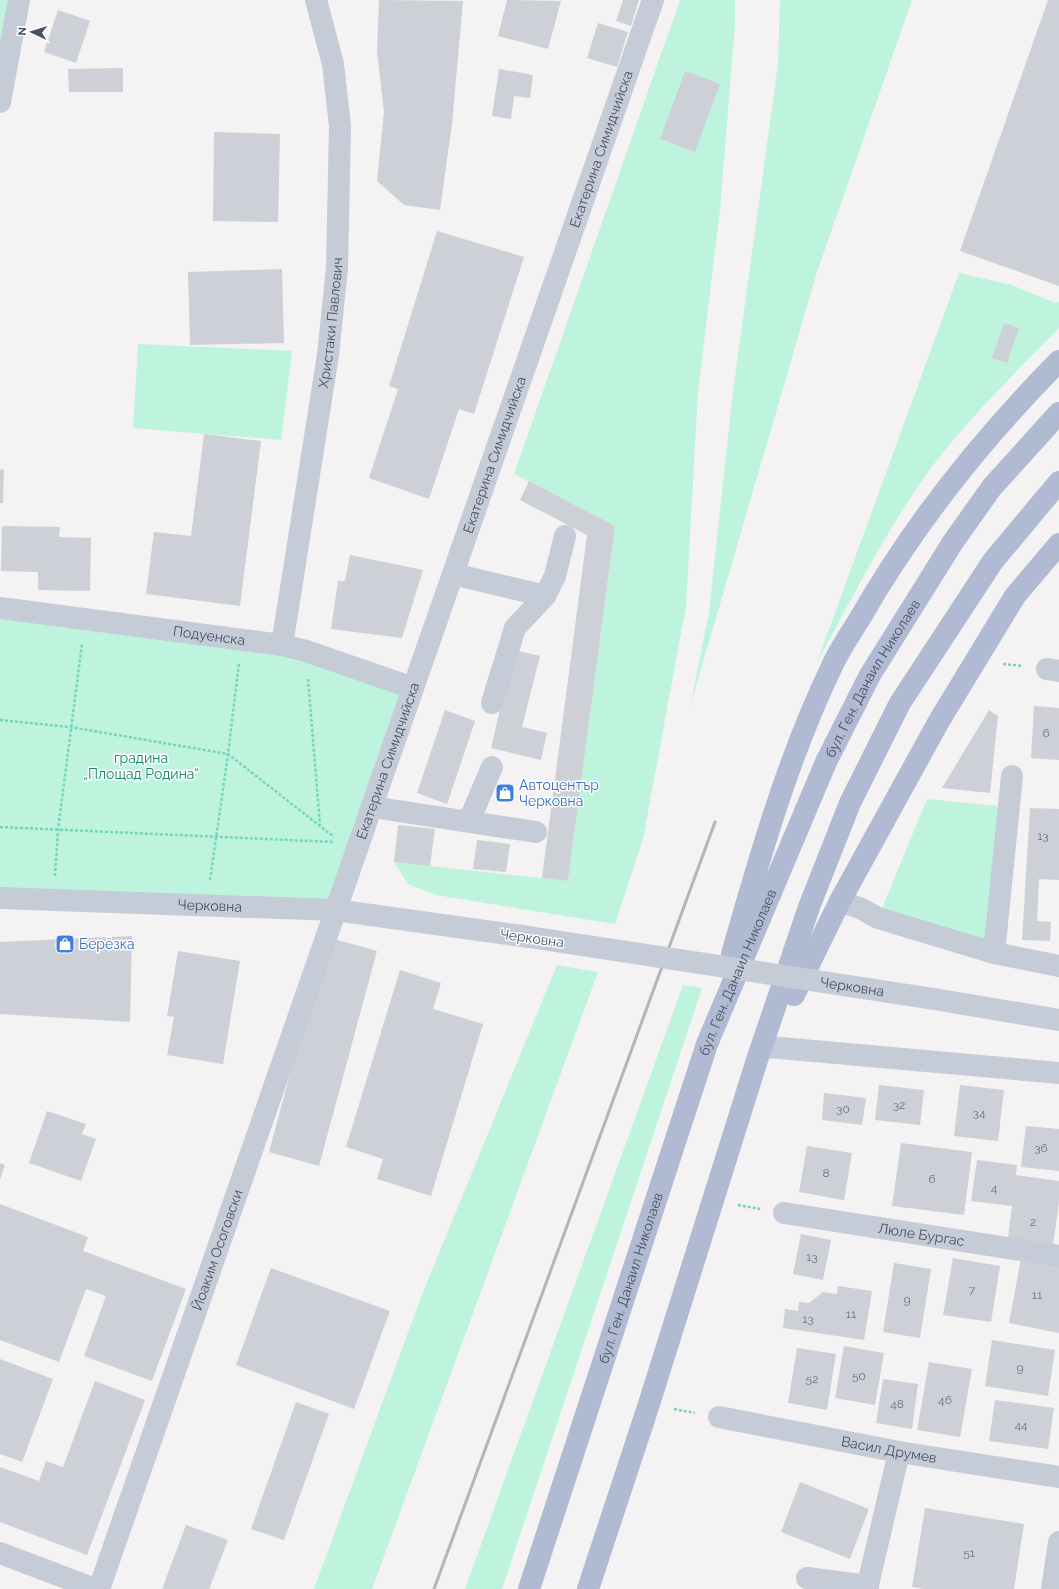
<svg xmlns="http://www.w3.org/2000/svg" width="1059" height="1589" font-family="Raleway,sans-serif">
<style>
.green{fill:#bef4de}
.building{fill:#ced0d8}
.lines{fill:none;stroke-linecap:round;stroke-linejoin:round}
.path{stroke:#73d6ba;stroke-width:2.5;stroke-dasharray:3 2;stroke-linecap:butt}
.minor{stroke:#c5cbd7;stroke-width:22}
.major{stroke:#b0bad2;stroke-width:22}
.rail{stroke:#b3b5bd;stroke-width:3}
.minor-bridge{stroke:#c5cbd7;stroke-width:22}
.labels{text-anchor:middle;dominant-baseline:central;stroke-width:3;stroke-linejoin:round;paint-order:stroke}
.number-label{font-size:12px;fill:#6a7080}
.street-label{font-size:14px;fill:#485062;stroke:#fff}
.park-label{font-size:14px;fill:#0f8664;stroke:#fff}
.shop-label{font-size:14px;fill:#366cbe;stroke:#fff;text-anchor:start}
</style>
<rect width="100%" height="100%" fill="#f4f2f2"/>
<!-- green -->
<path class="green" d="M0,0H19L0,102Z
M680,0H735V24L720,210L698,392L686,606L643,839L615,924L436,895L408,884L394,862L568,881L615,526L514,474Z
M780,0H912L817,272L690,707L709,612L733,391L778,64Z
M959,273L1012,285L1055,303L1059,302V328C1016,372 971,416 934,464C888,526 854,595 817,662Z
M138,344L292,351L281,440L133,428Z
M0,608L241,641L413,688L335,910L0,898Z
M927,799L1008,807L994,953L878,918Z
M557,965L598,972L372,1589H314L421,1297Z
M683,985L702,988L502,1589H465Z"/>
<!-- building -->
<path class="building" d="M379,0L463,1L452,124L440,210L404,205L377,181L384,112L377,51Z
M507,0L561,1L548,49L498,36Z
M623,0H639L631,26L616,21Z
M1048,0H1059V286L960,251Z
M58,10L90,21L76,63L44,52Z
M598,23L628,32L617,67L587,58Z
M123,68V92H69L68,69Z
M499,69L533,75L530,98L514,96L511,119L492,116Z
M685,71L720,84L695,152L660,139Z
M214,132L280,134L278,222L213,221Z
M437,231L524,257L474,414L459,409L429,499L369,478L398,389L389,386Z
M282,269L284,343L190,345L188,272Z
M1004,323L1019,328L1007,363L992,358Z
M204,434L261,441L240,606L146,594L154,532L191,536Z
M0,469L4,470L3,503H0Z
M529,481L615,526L568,881L542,878L587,535L520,500Z
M2,526L60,527L59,537L91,538L90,591L38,590V572L1,571Z
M350,555L423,570L402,638L331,629L338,581H345Z
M514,650L540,656L522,727L547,733L541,760L491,748Z
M1034,706L1059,708V760L1031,758Z
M445,710L475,721L447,804L417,793Z
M989,710L998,716L990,793L942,788Z
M1030,808L1059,809V880L1039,879L1037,921L1051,922L1050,941L1022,940Z
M398,825L435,829L430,866L394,862Z
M477,840L510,844L506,872L473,869Z
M132,936L130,1022L0,1014V942Z
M327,937L377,951L319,1166L269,1152Z
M178,951L240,961L223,1064L167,1055L174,1017L167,1016Z
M400,970L441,983L433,1009L483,1024L431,1196L377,1179L383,1159L346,1147Z
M879,1085L924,1090L920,1125L875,1120Z
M960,1085L1004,1090L998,1141L954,1136Z
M824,1093L866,1098L862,1125L822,1120Z
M47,1111L86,1124L82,1134L96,1139L81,1181L29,1163Z
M1026,1126L1059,1129V1171L1021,1167Z
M901,1143L972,1152L964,1215L892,1206Z
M807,1146L852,1153L844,1200L799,1192Z
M977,1160L1017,1165L1016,1175L1059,1181V1202L1053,1245L1008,1238L1012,1206L971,1201Z
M0,1163L5,1165L0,1180Z
M0,1204L88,1237L83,1251L186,1289L152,1381L84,1356L106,1296L86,1289L59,1362L0,1340Z
M801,1234L831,1240L823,1280L793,1274Z
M953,1258L1000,1266L991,1322L943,1315Z
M1021,1259L1059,1267V1333L1009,1323Z
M894,1263L931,1269L920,1338L883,1332Z
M271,1268L390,1311L354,1409L236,1365Z
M838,1286L872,1291L864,1340L783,1328L785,1309L798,1311L799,1302L809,1303L823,1292L837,1294Z
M992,1340L1055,1350L1048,1396L985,1386Z
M844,1346L884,1353L875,1405L835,1398Z
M797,1348L836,1354L827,1410L788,1403Z
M0,1359L53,1379L22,1462L0,1454Z
M929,1362L972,1369L960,1437L917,1430Z
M883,1379L918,1384L912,1429L876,1423Z
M95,1381L145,1400L87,1555L0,1522V1467L39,1481L46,1461L63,1467Z
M995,1400L1054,1408L1048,1449L989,1441Z
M296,1402L329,1414L284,1540L251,1529Z
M800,1482L869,1509L850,1559L781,1532Z
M925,1508L1024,1524L1014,1589H924L912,1587Z
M186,1525L228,1540L209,1589H162Z"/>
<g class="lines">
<!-- path -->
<path class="path" d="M1003,664L1022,666
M308,679L320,825
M0,720L70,727L228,754L334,837
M0,827L333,842
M55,876L58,830L82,644
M210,880L228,754L239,663
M738,1205L760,1209
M674,1409L695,1413"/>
<!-- minor -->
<g class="minor">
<path d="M0,102L19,0"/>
<path d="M453,574L545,596"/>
<path id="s1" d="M0,608L282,645L306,651L413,688"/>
<path id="s2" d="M282,645L328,355L337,268L340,126L333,64L316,0"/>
<path d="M1047,669L1059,671"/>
<path d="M492,703L515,628L545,596L555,576L565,536"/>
<path d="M372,807L536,832"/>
<path d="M469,821L492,767"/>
<path id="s3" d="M0,898L335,910L529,937"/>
<path d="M840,901L862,909L878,918L994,953L1059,966"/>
<path d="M994,953L1012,776"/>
<path d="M934,999L1059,1020"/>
<path d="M769,1047L1059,1073"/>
<path id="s4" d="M784,1213L1059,1256"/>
<path id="s5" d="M719,1417L899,1452L1059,1477"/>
<path d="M0,1553L95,1589"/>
<path d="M807,1578L868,1586"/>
<path id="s6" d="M99,1589L653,0"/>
<path d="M867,1589L899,1452"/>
<path d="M1052,1589L1059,1542"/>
</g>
<!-- major -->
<g class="major">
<path d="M732,954C760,856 788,757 833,664C840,649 850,634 859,620C913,525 982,439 1059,361"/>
<path d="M794,995L840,901L939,721L1015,596L1059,544"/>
<path id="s7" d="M529,1589L707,1044L826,762L870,675L953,542L992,487L1059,413"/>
<path d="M588,1589L649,1404L757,1060L809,907L850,803L900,703L993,561L1059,482"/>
</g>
<!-- rail -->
<path class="rail" d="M434,1589L715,822"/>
<!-- minor-bridge -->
<path class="minor-bridge" id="s8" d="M529,937L934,999"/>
</g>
<!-- icons -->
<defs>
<symbol id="shop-square" viewBox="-11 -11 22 22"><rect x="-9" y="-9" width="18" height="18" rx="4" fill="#3f7fe0" stroke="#fff"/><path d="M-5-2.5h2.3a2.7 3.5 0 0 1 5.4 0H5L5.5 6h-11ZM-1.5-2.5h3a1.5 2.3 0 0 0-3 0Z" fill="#fff"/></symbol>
</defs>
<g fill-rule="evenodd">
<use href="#shop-square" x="494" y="782" width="22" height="22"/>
<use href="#shop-square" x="54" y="933" width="22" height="22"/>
</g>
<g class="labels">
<!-- number labels -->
<g class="number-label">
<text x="1046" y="733">6</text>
<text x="1043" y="836">13</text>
<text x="899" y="1105">32</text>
<text x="843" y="1109">30</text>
<text x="979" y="1113">34</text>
<text x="1041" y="1148">36</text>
<text x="826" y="1173">8</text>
<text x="932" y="1179">6</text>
<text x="994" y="1188">4</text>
<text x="1033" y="1222">2</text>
<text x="812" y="1257">13</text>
<text x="972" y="1290">7</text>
<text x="1037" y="1295">11</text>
<text x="907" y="1300">9</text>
<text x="851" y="1314">11</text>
<text x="808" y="1319">13</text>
<text x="1020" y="1368">9</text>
<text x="859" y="1376">50</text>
<text x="812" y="1379">52</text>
<text x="945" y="1400">46</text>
<text x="897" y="1404">48</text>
<text x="1021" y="1425">44</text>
<text x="969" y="1553">51</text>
</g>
<!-- street labels -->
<g class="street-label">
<text stroke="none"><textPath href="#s6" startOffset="1525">Екатерина Симидчийска</textPath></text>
<text stroke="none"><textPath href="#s2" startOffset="326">Христаки Павлович</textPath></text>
<text stroke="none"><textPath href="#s6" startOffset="1201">Екатерина Симидчийска</textPath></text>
<text stroke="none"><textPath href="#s1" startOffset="211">Подуенска</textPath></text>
<text stroke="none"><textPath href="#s7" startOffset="975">бул. Ген. Данаил Николаев</textPath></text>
<text stroke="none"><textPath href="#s6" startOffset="877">Екатерина Симидчийска</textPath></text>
<text stroke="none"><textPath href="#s3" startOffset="210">Черковна</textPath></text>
<text transform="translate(532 938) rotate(8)">Черковна</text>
<text stroke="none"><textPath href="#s7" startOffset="651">бул. Ген. Данаил Николаев</textPath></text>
<text stroke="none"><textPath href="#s8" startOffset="327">Черковна</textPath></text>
<text stroke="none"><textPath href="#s4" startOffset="139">Люле Бургас</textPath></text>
<text stroke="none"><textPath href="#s6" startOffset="359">Йоаким Осоговски</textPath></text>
<text stroke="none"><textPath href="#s7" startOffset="327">бул. Ген. Данаил Николаев</textPath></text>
<text stroke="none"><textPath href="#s5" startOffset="173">Васил Друмев</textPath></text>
</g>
<!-- park labels -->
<g class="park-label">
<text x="141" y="758">градина<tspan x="141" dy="16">„Площад Родина“</tspan></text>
</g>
<!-- shop labels -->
<g class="shop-label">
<text x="519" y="785">Автоцентър<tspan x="519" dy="16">Черковна</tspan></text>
<text x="79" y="944">Берёзка</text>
</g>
</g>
<!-- north arrow -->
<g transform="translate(32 32) rotate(274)" stroke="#ffffff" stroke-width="3" paint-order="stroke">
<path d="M0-3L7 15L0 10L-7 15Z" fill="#485062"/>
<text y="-6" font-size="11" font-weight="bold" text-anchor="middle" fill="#485062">N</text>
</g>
</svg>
